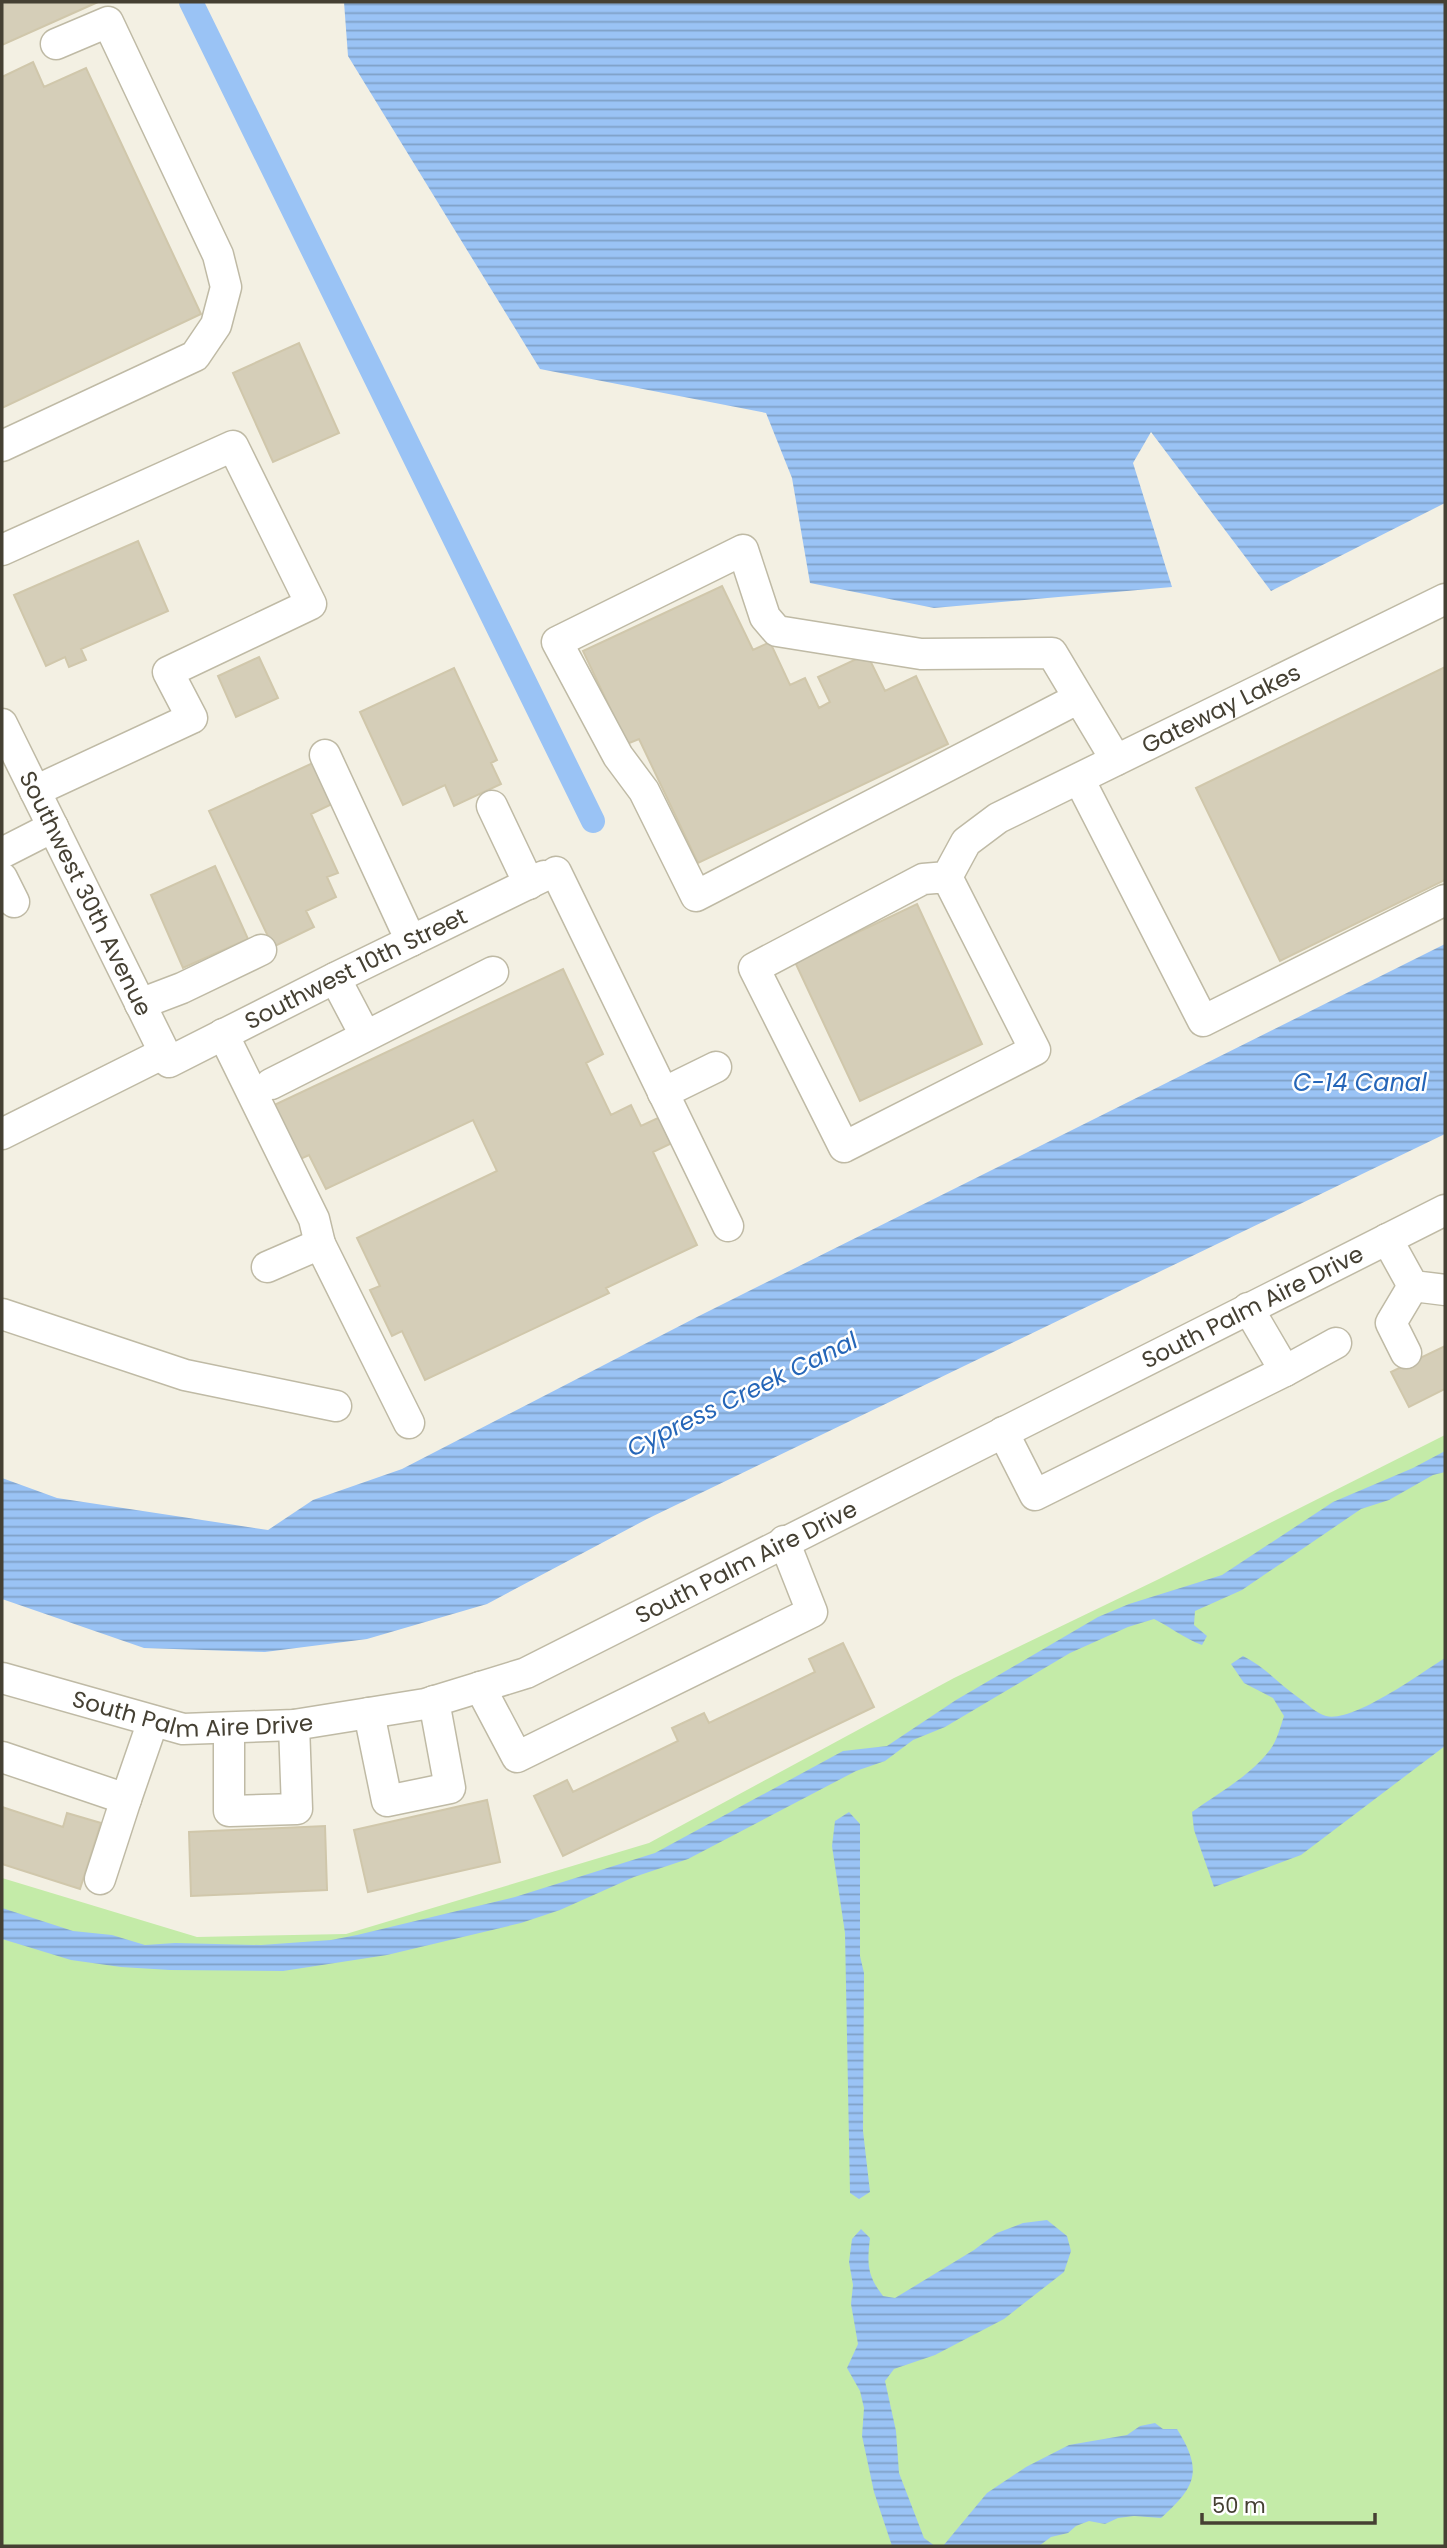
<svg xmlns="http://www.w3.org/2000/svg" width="1447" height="2548" font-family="Poppins,sans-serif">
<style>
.green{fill:#c4eba8}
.water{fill:url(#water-rules)}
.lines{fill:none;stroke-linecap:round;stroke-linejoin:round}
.canal{stroke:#9ac3f5;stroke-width:24}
.building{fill:#d5ceb8;stroke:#d0c7ab;stroke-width:2}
.minor-casing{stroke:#bfbaa5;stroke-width:33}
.minor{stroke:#fff;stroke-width:30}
.labels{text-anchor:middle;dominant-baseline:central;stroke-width:5;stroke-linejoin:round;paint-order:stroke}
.street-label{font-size:23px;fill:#454033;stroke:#fff}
.water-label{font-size:24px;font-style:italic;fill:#2566b8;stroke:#fff}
</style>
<defs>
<pattern id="water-rules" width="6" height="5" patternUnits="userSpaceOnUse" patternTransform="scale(1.75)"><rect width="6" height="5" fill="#9ac3f5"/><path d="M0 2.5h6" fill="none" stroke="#7fa0c7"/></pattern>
</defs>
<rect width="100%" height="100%" fill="#f3f0e3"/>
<!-- green -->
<path class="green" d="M1445,1435V2546H2V1878L197,1937L346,1934L649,1843L954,1678L1159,1579Z"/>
<!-- water -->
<path class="water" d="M344,2H1445V503L1271,591L1151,432L1133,463L1172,587L934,608L810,583L792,478L766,413L540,369L348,56Z
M1445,944V1134L647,1519L487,1604L367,1639L265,1652L144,1648L2,1599V1478L57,1498L268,1530L313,1500L402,1469L697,1317Z
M1445,1451V1472L1433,1475L1389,1500L1361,1509L1242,1590L1195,1611L1194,1625L1207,1636L1202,1645C1183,1638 1171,1627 1154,1619L1128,1627L1070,1653L945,1727L913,1740L885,1761L856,1771L688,1859L634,1877L560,1910L521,1923L387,1955L283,1971L170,1970L121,1967L71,1960L2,1939V1908L73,1931L112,1935L145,1945L175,1943L261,1945L331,1940L357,1935L515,1897L655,1853L843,1751L887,1746L956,1700L1098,1617L1129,1604L1222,1575L1333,1502L1413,1468Z
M1243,1656C1265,1667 1279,1684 1299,1698C1306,1703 1317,1714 1326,1716C1353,1723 1421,1673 1445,1658V1746L1301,1855L1214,1887L1194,1830L1192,1812C1217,1794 1250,1776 1269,1751C1277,1741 1280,1728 1284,1716L1273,1698L1244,1683L1231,1664Z
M849,1812L860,1824V1956L864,1973L863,2131L870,2192L859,2199L850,2193L845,1933L832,1846L835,1821Z
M1047,2220L1067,2236L1071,2251L1064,2272L1004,2319L935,2355L894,2369L885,2381L896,2431L899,2473L924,2538L935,2546H892L874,2492L862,2436L864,2408L860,2391L847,2368L858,2344L851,2304L853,2285L849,2262L852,2239L861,2229L870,2238C867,2264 867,2275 883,2296L895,2298L974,2250L997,2233L1023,2223Z
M1155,2423L1163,2429H1177C1204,2472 1195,2487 1161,2518L1134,2516L1118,2518L1105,2524L1089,2521L1076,2526L1068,2533L1051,2537L1039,2546H943L987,2493L1026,2467L1069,2445L1127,2435L1140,2426Z"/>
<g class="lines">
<!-- canal -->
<path class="canal" d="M191,2L593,821"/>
</g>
<!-- building -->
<path class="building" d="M2,2H98L2,45Z
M33,62L44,87L86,68L201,314L2,408V77Z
M299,343L339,433L273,462L233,373Z
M138,541L168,611L81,649L86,660L69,667L65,657L46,666L14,595Z
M722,586L753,650L770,642L790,685L805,678L819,708L830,702L818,677L867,654L885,691L916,676L948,744L698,863L639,739L627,744L583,651Z
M259,657L278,698L236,717L218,676Z
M1445,667V880L1280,961L1196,788Z
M454,668L497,760L491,763L501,784L454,806L445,785L403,805L360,712Z
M315,762L334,803L311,814L338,873L327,877L336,897L306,911L314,927L273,947L209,811Z
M215,866L248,939L183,968L151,895Z
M917,904L982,1044L860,1101L795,962Z
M563,969L603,1054L586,1063L611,1115L631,1105L641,1126L660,1117L672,1143L653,1152L697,1245L606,1288L609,1293L425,1380L402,1331L392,1336L370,1290L380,1286L357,1238L497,1171L473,1120L326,1189L309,1155L296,1161L270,1107Z
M1445,1346V1389L1409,1407L1391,1372Z
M843,1643L874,1707L563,1856L534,1796L567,1780L573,1792L678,1741L672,1728L704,1713L709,1723L815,1672L809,1659Z
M487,1800L500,1862L368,1892L354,1830Z
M2,1807L63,1827L67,1813L101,1823L80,1889L2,1864Z
M325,1826L327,1890L191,1896L189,1832Z"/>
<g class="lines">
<defs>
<g id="minor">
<path d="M2,446L195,356L216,325L226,287L218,255L108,22L56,44"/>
<path d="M2,550L233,446L311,604L168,672L192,718L35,791"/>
<path d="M1079,698L696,896L644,791L618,756L557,642L743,550L765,617L777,631L921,654L1052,653L1116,760"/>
<path id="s1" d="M2,724L169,1062L335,978L544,876"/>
<path d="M325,755L411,941"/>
<path d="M1079,779L1203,1021L1445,900"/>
<path d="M492,806L529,884"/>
<path d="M2,853L53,827"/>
<path d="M556,872L728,1226"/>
<path id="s2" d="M947,877L923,879L754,968L844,1147L1035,1050L947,877L966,842L998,818L1445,599"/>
<path d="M2,878L14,902"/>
<path d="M335,978L365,1035"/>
<path d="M140,1004L182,988L261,950"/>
<path d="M223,1034L314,1219L320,1244"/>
<path d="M271,1084L493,972"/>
<path d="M663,1093L716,1067"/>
<path d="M2,1134L164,1053"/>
<path d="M1387,1239L1413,1286L1445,1290"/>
<path d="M267,1267L320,1244L409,1423"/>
<path d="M2,1314L185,1375L336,1406"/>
<path d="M1406,1353L1391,1323L1413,1286"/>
<path d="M1285,1371L1336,1343"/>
<path d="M1003,1432L1035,1495L1285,1371L1248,1308"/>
<path id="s3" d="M2,1678L183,1729L294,1725L425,1704L526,1673L1445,1210"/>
<path d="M480,1687L517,1757L812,1612L784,1541"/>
<path d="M369,1713L387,1801L450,1788L434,1701"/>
<path d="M229,1728V1811L297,1809L294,1725"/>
<path d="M2,1757L126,1799L153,1721"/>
<path d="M100,1879L126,1799"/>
</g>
</defs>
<!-- minor casing -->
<use href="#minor" class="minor-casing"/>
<!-- minor -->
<use href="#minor" class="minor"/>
</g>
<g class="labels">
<!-- street labels -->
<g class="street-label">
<text stroke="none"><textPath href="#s2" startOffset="1152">Gateway Lakes</textPath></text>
<text stroke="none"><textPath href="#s1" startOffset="189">Southwest 30th Avenue</textPath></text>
<text stroke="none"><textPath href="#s1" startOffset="586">Southwest 10th Street</textPath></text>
<text stroke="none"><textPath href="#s3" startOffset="1351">South Palm Aire Drive</textPath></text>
<text stroke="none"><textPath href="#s3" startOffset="784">South Palm Aire Drive</textPath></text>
<text stroke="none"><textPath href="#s3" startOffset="196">South Palm Aire Drive</textPath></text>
</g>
<!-- water labels -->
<g class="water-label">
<text x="1360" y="1082">C-14 Canal</text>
<text transform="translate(742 1394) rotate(-26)">Cypress Creek Canal</text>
</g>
</g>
<!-- border -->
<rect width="1447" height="2548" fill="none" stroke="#454033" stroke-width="7"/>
<!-- scale -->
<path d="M1202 2513v10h173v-10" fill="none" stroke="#454033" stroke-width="3.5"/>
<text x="1212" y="2513" font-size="21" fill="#454033" stroke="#ffffff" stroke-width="5" paint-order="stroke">50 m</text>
</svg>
